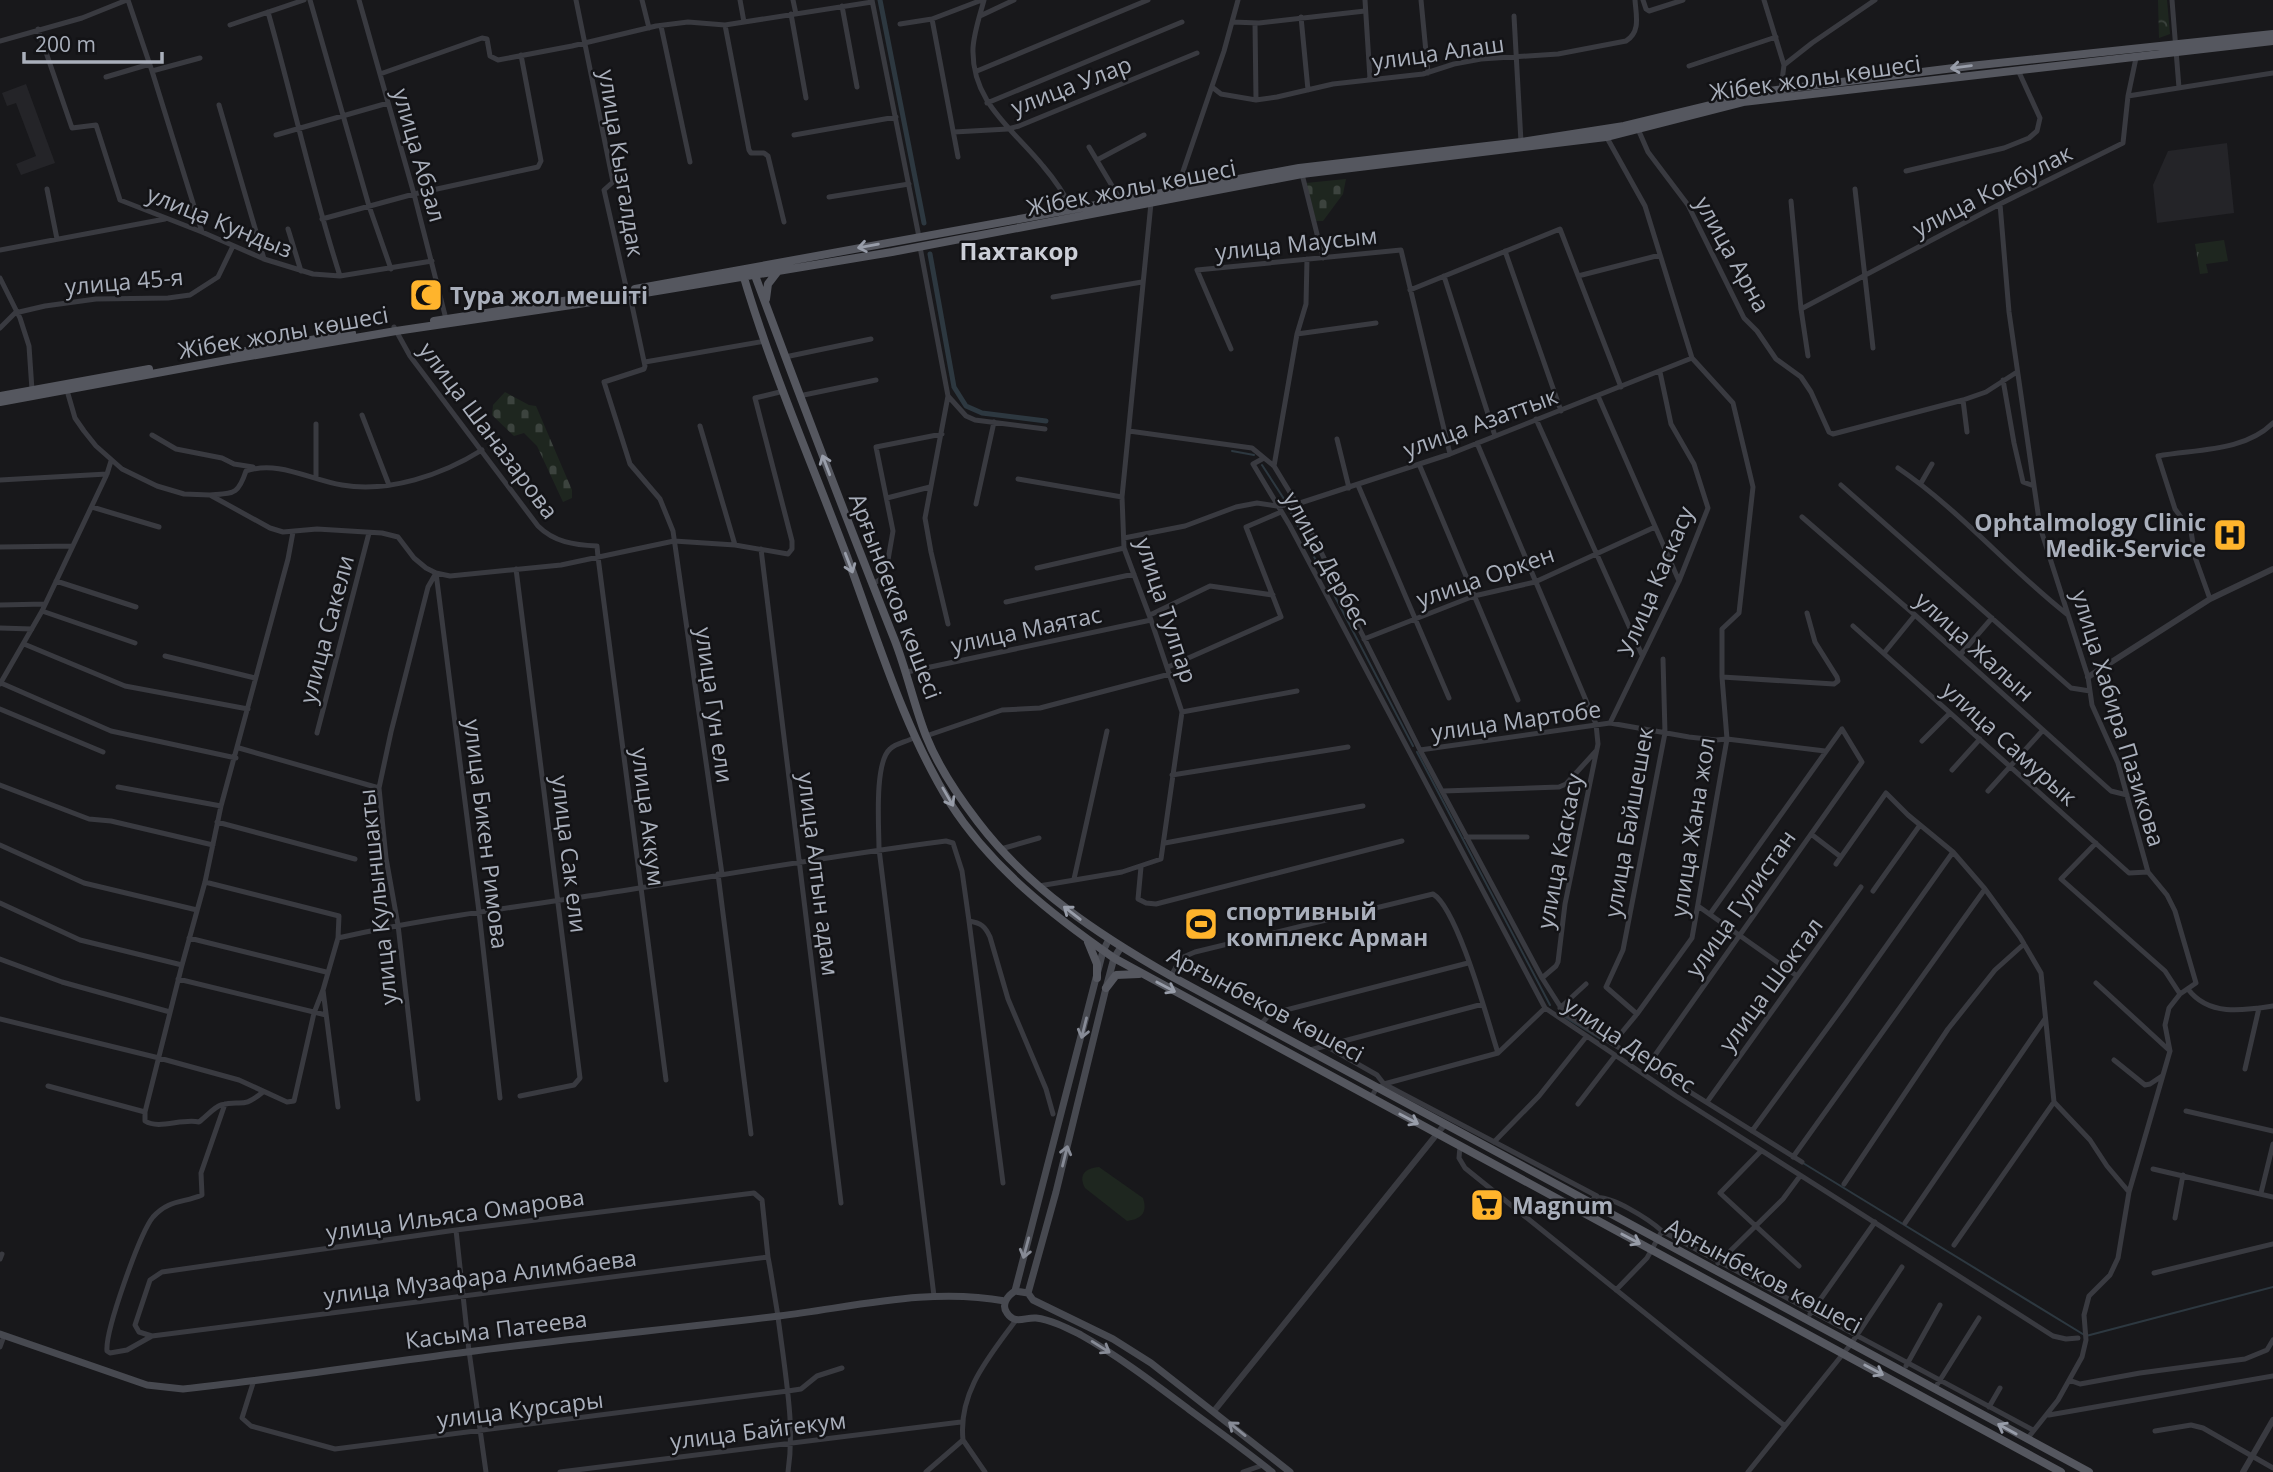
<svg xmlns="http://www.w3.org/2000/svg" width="2273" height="1472" font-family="'Open Sans',sans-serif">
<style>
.built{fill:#242428}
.grass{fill:#1e261f}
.forest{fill:url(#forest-crowns)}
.cemetery{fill:url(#cemetery-stones)}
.park{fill:url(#park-tufts)}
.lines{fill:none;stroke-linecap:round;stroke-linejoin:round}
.stream{stroke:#2d3840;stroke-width:2}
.canal{stroke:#2d3840;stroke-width:5}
.minor{stroke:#393a40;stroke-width:5}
.tertiary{stroke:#393a40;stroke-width:6}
.secondary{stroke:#474950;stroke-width:7}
.primary{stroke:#55575f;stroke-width:8}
.oneway{stroke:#989da9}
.oneway2{stroke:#878b96}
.labels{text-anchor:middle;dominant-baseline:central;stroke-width:5;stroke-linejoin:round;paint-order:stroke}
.street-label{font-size:23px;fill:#a9afbb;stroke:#131316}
.poi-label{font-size:23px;font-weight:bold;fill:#a9afbb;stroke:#131316;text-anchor:start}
.neighbourhood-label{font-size:24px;font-weight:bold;fill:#cbced7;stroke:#131316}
</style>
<defs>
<pattern id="forest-crowns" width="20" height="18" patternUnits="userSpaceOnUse" patternTransform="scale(1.75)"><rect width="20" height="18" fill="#1e261f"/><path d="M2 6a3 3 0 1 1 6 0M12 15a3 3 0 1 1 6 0" fill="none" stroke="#3c433e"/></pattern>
<pattern id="cemetery-stones" width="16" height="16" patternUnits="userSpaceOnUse" patternTransform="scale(1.75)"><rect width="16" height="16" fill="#1e261f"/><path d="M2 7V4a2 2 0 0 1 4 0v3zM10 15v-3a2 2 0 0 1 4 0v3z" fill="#3c433e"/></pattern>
<pattern id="park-tufts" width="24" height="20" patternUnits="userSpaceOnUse" patternTransform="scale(1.75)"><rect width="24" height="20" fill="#1e261f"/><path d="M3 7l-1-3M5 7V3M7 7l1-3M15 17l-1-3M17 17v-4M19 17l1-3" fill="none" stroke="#3c433e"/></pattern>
</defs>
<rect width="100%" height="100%" fill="#18181b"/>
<!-- built -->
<path class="built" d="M26,84L55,163L21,175L16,164L36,156L16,103L7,106L2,93Z
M2227,143L2234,213L2157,223L2153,185L2168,151Z"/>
<!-- grass -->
<path class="grass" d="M1099,1167L1143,1198C1148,1213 1141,1219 1127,1221L1085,1188C1078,1175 1085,1168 1099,1167Z"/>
<!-- forest -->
<path class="forest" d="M2158,0H2167L2170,34L2159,38Z"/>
<!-- cemetery -->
<path class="cemetery" d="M1346,179L1343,194L1323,221H1316L1306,183Z
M505,392L529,405L536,406L572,490V498L563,502L537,446L524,433L514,436L492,415L493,405Z"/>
<!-- park -->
<path class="park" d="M2224,240L2228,261L2206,264L2208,273L2200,274L2195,244Z"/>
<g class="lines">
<!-- stream -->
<path class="stream" d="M1232,451L1254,455
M1262,465L1286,502
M1288,507L1413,746
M1417,752L1550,1005
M1560,1014L1604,1041
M1803,1163L2086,1336L2273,1287"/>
<!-- canal -->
<path class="canal" d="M880,0L924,223
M930,254L954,387L966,406L982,413L1046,421"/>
<!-- minor -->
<path class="minor" d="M128,0L152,71L202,232
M310,0L369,206L391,269
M359,0L414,194L446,319
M576,0L613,182L604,190L627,291
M642,0L649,28
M740,0L744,22
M793,0L796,14
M872,0L919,237
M984,0C980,15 974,32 973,48C971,102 1013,129 1043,166C1055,180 1065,195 1073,211
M1365,0L1370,79
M1421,0L1428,73
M1643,0L1646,9L1649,11L1683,0
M1764,0L1784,65
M2172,0L2179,88
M842,6L857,87
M268,12C293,100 312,189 340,276
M791,14L806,98
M980,16L1014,0
M1514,16L1521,142
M1301,17L1308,90
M932,19L958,157
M1232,22L1259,23L1365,11
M1255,23L1256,100
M900,24L932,19L982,0
M230,25L304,0
M725,25L749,150L751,153H764L768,156L784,222
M661,26L690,162
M38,29L72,128L96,125L120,200L202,232L264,259L313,274L340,276L432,261
M0,41L82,18L127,0
M1689,66L1776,37
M152,71L200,58
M977,71L1148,0
M380,74L482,38L487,39L490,56L498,60L572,46L656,26L688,22L725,25L872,2
M106,77L150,64
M1212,87L1221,94L1256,100L1277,97L1333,84L1423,74L1454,64L1481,59L1558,54L1626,41C1641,32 1636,15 1635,0
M1781,89L1784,65L1812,43L1875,0
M2128,96L2273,73
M987,103L1182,22
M219,105L264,259
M1638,129L1648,152L1688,205L1744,318L1757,331L1776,359L1801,377L1811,392L1829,432L1833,434L1963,400L1986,392L2017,372
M954,132L1008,129L1019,126L1197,53
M276,135L388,103
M794,135L896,117
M1606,136L1645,206L1692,358L1733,403L1753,487L1739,613L1722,629V677L1727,739L1692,938L1637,1014L1613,1043
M1089,147L1121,201
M1097,160L1144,135
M1906,171L2004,148L2029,138L2037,131L2040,118L2018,70
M1302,174L1323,258
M47,189L57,239
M1855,189L1873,348
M1179,190V183L1224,51L1238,0
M829,197L909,184
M1791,201L1801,309L1808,356
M2000,204L2009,312L2040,527L2088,677L2092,705L2118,763L2148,872L2167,895L2175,911L2196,983L2180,994L2169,1008L2165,1025L2170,1051L2129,1192L2118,1258L2110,1275L2089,1296L2084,1315L2086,1340L2082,1357L2058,1400L2027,1439
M322,219L414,194L538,167L541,161L521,55
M288,229L301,271
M920,247L948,396L966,416L975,420L1045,429
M0,250L165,219
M1505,251L1561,411
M1307,259L1306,304L1297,334L1274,466L1297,504L1420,750L1542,978L1565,1014L1802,1162
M1444,276L1495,436
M1578,276L1660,255
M0,278L20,318L29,346L32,390
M1410,290L1560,229L1621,387
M630,296L645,366L644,369L604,382L630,464L660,499L673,531L722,874
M1053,297L1142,282
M1801,309L2000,204L2123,143L2128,96L2136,58
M394,327L410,356L538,526C554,542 574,545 597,546L598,557L666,1080
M0,328L15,313L45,306L96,299L168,298L190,295L218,277L233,246
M1297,334L1376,323
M1231,349L1197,270L1401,250L1450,454
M785,357L871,339
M645,362L765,341
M2003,380L2014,443L2023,482L2034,486
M66,387L75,418L84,431L96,446L122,469L157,486L184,494L210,495L270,528L283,532L317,529L382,533L398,537L414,558L426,568L436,573L450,576L561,565L674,541L735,545L788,554L792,549V541L755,398L784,391
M799,396L876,380
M948,396L925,518L931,552L948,624
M1598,396L1679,581
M1963,400L1967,432
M362,415L389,485
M1536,419L1642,655
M316,424V477
M700,426L735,545
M1129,431L1252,448L1274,466
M152,435L176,449L222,458L234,464L253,467
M1337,439L1349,488
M1477,443L1596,724L1598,744L1565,904L1558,962L1556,966L1542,978
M1264,458L1253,464L1290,526L1545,1008L1676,1096L2053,1336L2066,1339L2078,1338
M1419,464L1518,700
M1898,468C1960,510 2009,569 2068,615
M1018,479L1122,497
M0,480L107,474
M1921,483L1932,464
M1358,485L1449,698
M1841,485L2071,688L2090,691
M210,495C234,493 238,495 246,471C279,460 310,480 342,485C389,493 442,475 482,450
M887,498L930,487
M976,504L994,422
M92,507L159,527
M1802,517L1915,615L2111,791L2127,795
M1124,538L1185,526L1236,507L1257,503L1277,506L1297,504L1450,454L1692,358
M0,547L73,546
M761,549L841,1203
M1037,568L1124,548
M516,569L580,1078L574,1085L520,1096
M436,573L479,912L500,1098
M56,581L136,607
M872,584L885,577L893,531L876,447L942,434
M2210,599L2195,557L2191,531L2175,509L2158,456C2196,449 2244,452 2273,423
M1006,602L1134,574
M0,605L45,604
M42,611L135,643
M1150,615L1210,586L1273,595
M1853,626L2129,873L2148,872
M0,628L32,629
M1364,639L1474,596L1535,582L1655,527
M24,644L125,686L248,709
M1884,653L1915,615
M1960,655L1992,618
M165,656L255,678
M1168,667L1281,617L1246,527L1281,512
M907,672L1151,620
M1722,677L1834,684L1838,681L1837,677L1815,642L1807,613
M1,683L111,731L236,758
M0,684L42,611L107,474L111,461
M0,709L103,752
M1182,712L1297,691
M1610,723L1679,581L1708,508L1694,464L1671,424L1660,372
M317,733L369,533
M926,736L1002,710L1040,708L1170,674
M915,737C907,742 896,743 890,749C874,763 879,828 879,849L934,1296
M1922,741L1950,713
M239,748L379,788
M1420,750L1610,723L1689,737L1716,740L1727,739L1825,751
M1952,770L1980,739
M1172,775L1348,747
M0,785L89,819L111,821L213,845
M118,787L221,806
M1443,791L1559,787L1566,784L1596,751
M1988,791L2043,730
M217,822L355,859
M1811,834L1841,857
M1466,837H1527
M1165,843L1363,806
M2096,843L2061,879L2165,971L2180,994
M0,845L84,883L197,910
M1001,849L1039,838
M1836,864L1886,793L1908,815L1953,852L1985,889L2020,937L2041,973L2054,1102L2090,1140L2107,1166L2129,1192
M1141,867L1138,899L1146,903L1156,904L1402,841
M718,874L751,1134
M1074,879L1107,731
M205,882L339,916L338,938L323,990L338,1107
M1039,886L1122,872L1161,859L1182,712L1151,620L1124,548L1122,497L1151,203
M1873,891L1920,825
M0,903L80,940L182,965
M1698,906L1797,976
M969,921C981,923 985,926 990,937L1008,999L1046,1089L1053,1114
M189,938L326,972
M338,938C431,917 526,906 621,891C729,874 837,855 946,841L953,843L962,871L969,921L1003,1183
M0,959L62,982L170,1012
M1171,976L1181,958L1195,952L1433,894C1458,909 1488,1022 1498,1053
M178,979L326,1015
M2096,983L2170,1051
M2188,989C2208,1016 2242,1011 2273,1006
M1560,1008L1586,984
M1637,1014L1606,987L1623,950L1665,733L1663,659
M0,1019L159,1058L239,1080L287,1102L294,1101L314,1013L323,990
M1261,1024L1270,1014L1468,963
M1326,1046L1377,1075L1384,1084L1597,1196
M1310,1050L1483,1004
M2114,1060L2145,1085L2150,1084L2162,1076
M1648,1065L1862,762L1842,729L1710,914
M2245,1069L2259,1008
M48,1086L145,1112
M263,1092C241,1110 242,1099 221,1105C214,1107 206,1117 199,1122C182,1118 159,1130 145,1121V1112L182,965L205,882L221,806L288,559L293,532
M1371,1098L1377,1087L1384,1084L1498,1053L1545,1008
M418,1099L398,925L386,858L379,788L391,732L428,587L436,573
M1707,1102L1861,887
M1578,1104L1615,1056
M2186,1111L2273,1131
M1752,1131L1845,1004L1953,852
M1494,1142L1539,1096L1586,1037
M1460,1146L1459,1158L1465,1168L1785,1426
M1761,1151L1720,1193L1799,1266
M1793,1157L1985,889
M2153,1169L2273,1197
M1844,1184L1948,1029L1995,970L2024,944
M2261,1193L2273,1144
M1594,1198C1610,1194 1650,1220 1662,1231L1647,1258L1616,1290
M2175,1218L2183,1175
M1905,1223L2045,1019
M456,1230L469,1351L486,1472
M1662,1231L2033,1430
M1954,1245L2054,1102
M768,1257L762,1200L754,1193L456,1230L162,1272L150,1280L135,1325L139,1332L152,1336L768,1257C774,1289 779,1321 783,1354C788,1394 794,1431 788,1472
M0,1259L2,1254
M1718,1263L1783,1199L1800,1176
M2154,1273L2273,1244
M1810,1314L1875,1222
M152,1336L127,1350L110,1353L107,1351C105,1331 140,1233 153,1217C169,1199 184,1203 202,1195L201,1173L225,1104
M0,1347L4,1336
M1906,1366L1940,1305
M254,1380L242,1418L251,1426L335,1449L788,1391L801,1389L817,1376L842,1368
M2069,1380L2080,1384L2140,1373L2245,1359L2267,1350L2273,1340
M1935,1388L1979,1318
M1989,1407L2000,1388
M2049,1415L2273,1376
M2155,1431L2191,1425L2203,1428L2273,1468
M963,1440L985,1472
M560,1472L961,1422
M926,1472L963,1440C958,1392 989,1357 1016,1320
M1243,1472L1263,1465
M1748,1472L1851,1344L1902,1267"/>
<!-- tertiary -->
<path class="tertiary" d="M2088,677L2210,599L2273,569
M1214,1411L1445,1124
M2243,1472L2273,1420"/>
<!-- secondary -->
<path class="secondary" d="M1015,1291L1103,951L1109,939
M1028,1293L1056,1192L1106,988L1114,958L1121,947
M0,1334L147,1385L183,1389C278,1379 372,1364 467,1352C571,1338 675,1329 779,1316C854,1307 929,1287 1005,1301
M1272,1472C1246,1451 1218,1431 1191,1411C1155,1384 1120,1357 1081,1335C1067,1328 1052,1320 1036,1318C1025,1317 1015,1325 1007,1313C1001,1305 1007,1296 1015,1291L1028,1293L1033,1300L1113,1339L1151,1363L1290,1472"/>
<!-- primary -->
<path class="primary" d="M1067,199L1086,207
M753,270C799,394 846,518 895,641C907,672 914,705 926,736C938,766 958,796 978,822C1029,889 1099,935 1171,976L2089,1472
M742,271C770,367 811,461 846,554C877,637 903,727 950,803C991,867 1052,915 1114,958L2061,1472
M635,289L1299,168L1521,142L1624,126L1769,91L1970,66L2273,34
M766,299L768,284L778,271
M434,321L608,294
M234,353L352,333
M0,396L149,369
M0,402L227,360L396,331L585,303L892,252L1302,174L1606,137L1743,102L2273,41
M1088,942L1097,964V978
M1106,988L1116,975L1139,974"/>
</g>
<!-- one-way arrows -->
<defs><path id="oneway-shaft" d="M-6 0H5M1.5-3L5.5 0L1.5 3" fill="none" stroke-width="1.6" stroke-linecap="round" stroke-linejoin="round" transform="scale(1.75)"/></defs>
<g class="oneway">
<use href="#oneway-shaft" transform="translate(1961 67) rotate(173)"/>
<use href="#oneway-shaft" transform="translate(868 246) rotate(170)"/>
<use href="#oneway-shaft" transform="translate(826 465) rotate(-111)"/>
<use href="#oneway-shaft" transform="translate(849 563) rotate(69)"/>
<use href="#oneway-shaft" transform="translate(948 797) rotate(60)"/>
<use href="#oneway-shaft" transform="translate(1072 913) rotate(-142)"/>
<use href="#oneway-shaft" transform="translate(1166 987) rotate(28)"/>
<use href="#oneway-shaft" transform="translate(1409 1119) rotate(28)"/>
<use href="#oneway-shaft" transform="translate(1631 1239) rotate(28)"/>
<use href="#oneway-shaft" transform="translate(1874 1370) rotate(28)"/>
<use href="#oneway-shaft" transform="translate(2007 1429) rotate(-151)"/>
</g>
<g class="oneway2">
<use href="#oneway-shaft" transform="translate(1084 1028) rotate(104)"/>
<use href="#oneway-shaft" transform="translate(1065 1156) rotate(-76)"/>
<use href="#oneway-shaft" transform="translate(1026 1248) rotate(105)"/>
<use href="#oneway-shaft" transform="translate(1101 1347) rotate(32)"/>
<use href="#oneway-shaft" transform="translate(1237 1429) rotate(-141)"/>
</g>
<!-- icons -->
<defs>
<symbol id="mosque-square" viewBox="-11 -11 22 22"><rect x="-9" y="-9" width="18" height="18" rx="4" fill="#ffb42c" stroke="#131316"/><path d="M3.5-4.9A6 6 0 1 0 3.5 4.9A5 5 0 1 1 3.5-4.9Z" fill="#111"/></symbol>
<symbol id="hospital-square" viewBox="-11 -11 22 22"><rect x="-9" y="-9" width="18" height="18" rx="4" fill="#ffb42c" stroke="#131316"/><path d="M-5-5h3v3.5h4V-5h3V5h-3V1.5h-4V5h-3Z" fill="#111"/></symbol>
<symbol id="stadium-square" viewBox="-11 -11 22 22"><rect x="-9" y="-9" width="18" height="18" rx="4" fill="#ffb42c" stroke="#131316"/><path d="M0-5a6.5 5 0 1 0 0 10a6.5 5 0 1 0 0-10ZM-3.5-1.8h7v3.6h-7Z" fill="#111"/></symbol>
<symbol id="supermarket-square" viewBox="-11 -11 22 22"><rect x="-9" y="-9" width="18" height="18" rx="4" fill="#ffb42c" stroke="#131316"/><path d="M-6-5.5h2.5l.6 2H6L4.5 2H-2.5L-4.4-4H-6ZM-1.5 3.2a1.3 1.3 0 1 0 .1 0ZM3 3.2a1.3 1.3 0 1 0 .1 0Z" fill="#111"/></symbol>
</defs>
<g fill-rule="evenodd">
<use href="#mosque-square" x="407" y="276" width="38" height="38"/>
<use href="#hospital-square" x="2211" y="516" width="38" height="38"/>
<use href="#stadium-square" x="1182" y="905" width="38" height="38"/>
<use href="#supermarket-square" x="1468" y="1186" width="38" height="38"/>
</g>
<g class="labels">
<!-- street labels -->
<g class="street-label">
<text transform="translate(1438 52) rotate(-8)">улица Алаш</text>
<text transform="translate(1815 77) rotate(-8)">Жібек жолы көшесі</text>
<text transform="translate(1071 85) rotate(-21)">улица Улар</text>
<text transform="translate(420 155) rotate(74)">улица Абзал</text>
<text transform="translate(622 163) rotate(81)">улица Кызгалдак</text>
<text transform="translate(1131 187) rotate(-11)">Жібек жолы көшесі</text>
<text transform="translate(1992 190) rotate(-27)">улица Кокбулак</text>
<text transform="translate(220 221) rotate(22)">улица Кундыз</text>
<text transform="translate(1296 243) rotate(-6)">улица Маусым</text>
<text transform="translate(1733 254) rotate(61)">улица Арна</text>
<text transform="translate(124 281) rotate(-5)">улица 45-я</text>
<text transform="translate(283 332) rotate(-10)">Жібек жолы көшесі</text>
<text transform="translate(1480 422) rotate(-20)">улица Азаттык</text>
<text transform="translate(489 430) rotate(53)">улица Шаназарова</text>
<text transform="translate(1327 560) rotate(61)">улица Дербес</text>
<text transform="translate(1485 576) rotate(-19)">улица Оркен</text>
<text transform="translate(1655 581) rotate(-67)">Улица Каскасу</text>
<text transform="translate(896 596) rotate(69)">Арғынбеков көшесі</text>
<text transform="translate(1167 610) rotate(72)">улица Тулпар</text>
<text transform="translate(326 629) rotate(-75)">улица Сакели</text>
<text transform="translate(1026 629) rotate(-12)">улица Маятас</text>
<text transform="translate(1975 646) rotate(42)">улица Жалын</text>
<text transform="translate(715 705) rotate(82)">улица Гун ели</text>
<text transform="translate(2119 718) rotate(73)">улица Хабира Пазикова</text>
<text transform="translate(1516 720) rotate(-8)">улица Мартобе</text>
<text transform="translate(2010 743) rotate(42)">улица Самурык</text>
<text transform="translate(649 817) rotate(83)">улица Аккум</text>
<text transform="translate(1628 822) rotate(-80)">улица Байшешек</text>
<text transform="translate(1692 827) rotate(-81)">улица Жана жол</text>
<text transform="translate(487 834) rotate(83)">улица Бикен Римова</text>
<text transform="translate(1559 851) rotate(-79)">улица Каскасу</text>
<text transform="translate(570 854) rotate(83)">улица Сак ели</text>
<text transform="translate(819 874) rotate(83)">улица Алтын адам</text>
<text transform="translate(377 897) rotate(-96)">улица Кулыншакты</text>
<text transform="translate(1740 903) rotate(-55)">улица Гулистан</text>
<text transform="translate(1770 984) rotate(-54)">улица Шоктал</text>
<text transform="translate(1266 1004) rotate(28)">Арғынбеков көшесі</text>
<text transform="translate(1630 1044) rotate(34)">улица Дербес</text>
<text transform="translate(455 1214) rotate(-8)">улица Ильяса Омарова</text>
<text transform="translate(1764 1275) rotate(28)">Арғынбеков көшесі</text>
<text transform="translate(480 1276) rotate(-7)">улица Музафара Алимбаева</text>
<text transform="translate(496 1329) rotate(-7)">Касыма Патеева</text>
<text transform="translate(520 1409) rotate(-7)">улица Курсары</text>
<text transform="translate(758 1430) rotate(-7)">улица Байгекум</text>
</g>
<!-- poi labels -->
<g class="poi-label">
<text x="450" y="295">Тура жол мешіті</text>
<text x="2206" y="522" text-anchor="end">Ophtalmology Clinic<tspan x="2206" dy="26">Medik-Service</tspan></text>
<text x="1226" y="911">спортивный<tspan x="1226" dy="26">комплекс Арман</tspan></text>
<text x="1512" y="1205">Magnum</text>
</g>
<!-- neighbourhood labels -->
<g class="neighbourhood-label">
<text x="1019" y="250">Пахтакор</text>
</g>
</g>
<!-- scale -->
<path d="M24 52v10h138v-10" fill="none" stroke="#a9afbb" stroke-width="3.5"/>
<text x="35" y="52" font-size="21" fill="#a9afbb" stroke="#131316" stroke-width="5" paint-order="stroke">200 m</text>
</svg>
